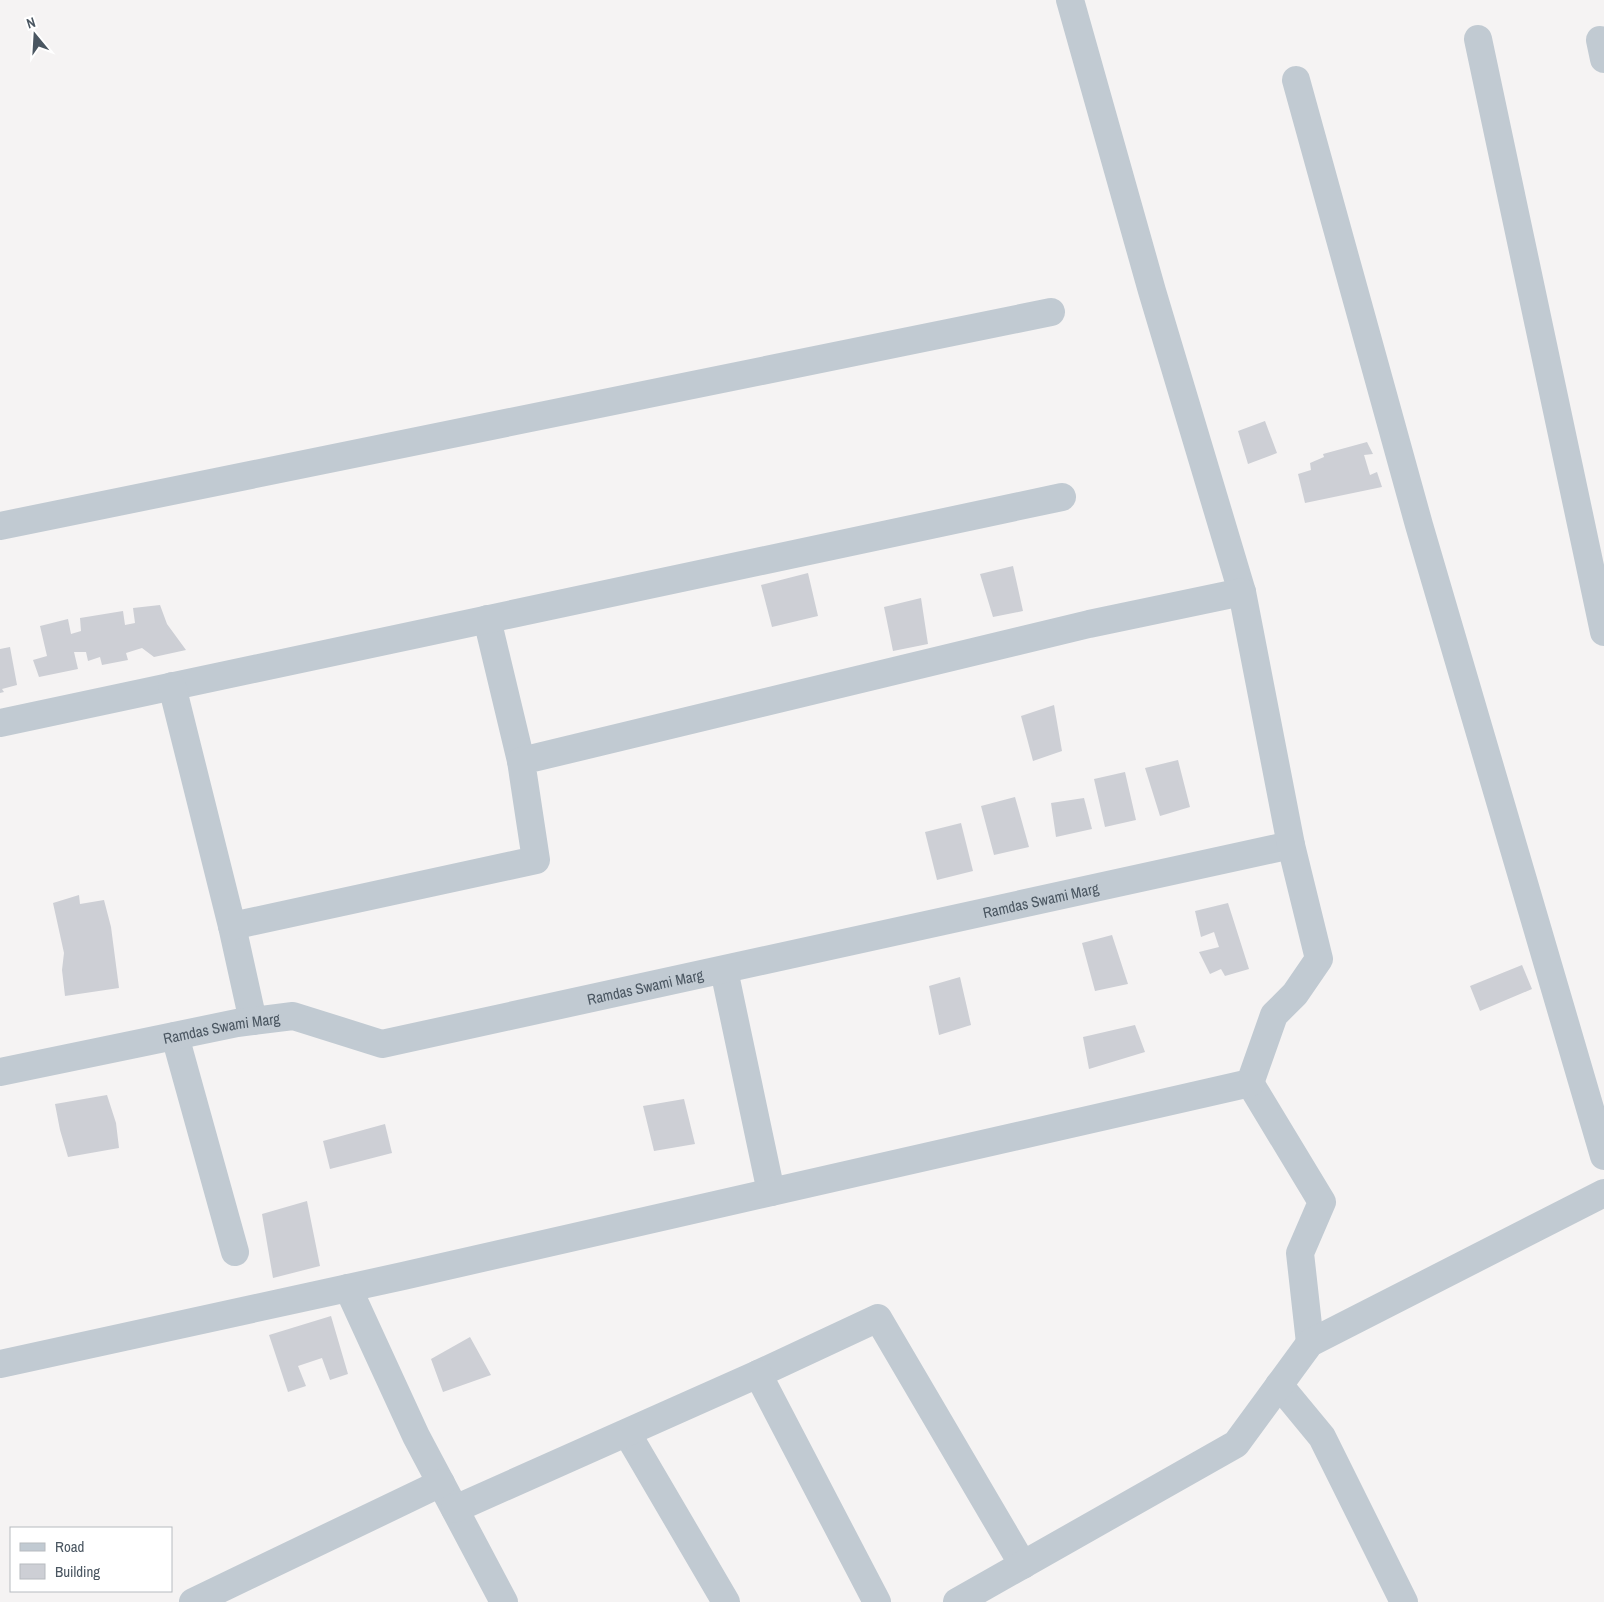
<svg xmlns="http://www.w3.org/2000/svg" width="1604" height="1602" font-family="'Archivo Narrow',sans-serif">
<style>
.building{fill:#cdcfd5}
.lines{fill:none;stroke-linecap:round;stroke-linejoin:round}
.minor{stroke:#c1cad2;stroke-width:28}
.labels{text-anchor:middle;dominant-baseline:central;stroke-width:4;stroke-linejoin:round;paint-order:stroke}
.street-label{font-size:15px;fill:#4a5661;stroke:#fff}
</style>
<rect width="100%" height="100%" fill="#f5f3f3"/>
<!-- building -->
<path class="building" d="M1265,421L1277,453L1248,464L1238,431Z
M1367,442L1373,454L1364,455L1370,475L1377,472L1382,487L1305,503L1298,474L1311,470L1310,463L1324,457L1323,454Z
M1013,566L1023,611L993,617L980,574Z
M808,573L818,616L772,627L761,585Z
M921,598L928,644L893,651L884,607Z
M160,605L167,624L186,650L154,657L142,648L126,653L128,660L102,665L100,657L88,661L86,652H74L78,669L39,677L33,660L47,656L40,626L68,619L71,634L81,631L80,618L123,611L125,625L135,623L133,608Z
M10,647L17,685L2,689L4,692L0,693V649Z
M1054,705L1062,751L1033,761L1021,716Z
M1178,760L1190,807L1160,816L1145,768Z
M1125,772L1136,820L1105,827L1094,779Z
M1015,797L1029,847L994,855L981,806Z
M1084,798L1092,829L1056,837L1051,803Z
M961,823L973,871L937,880L925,832Z
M79,895L80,904L104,900L111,927L119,988L65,996L62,970L64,953L53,903Z
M1228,903L1249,969L1225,976L1221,969L1210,974L1199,952L1219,947L1214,932L1201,937L1195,911Z
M1112,935L1128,984L1095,991L1082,943Z
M1522,965L1532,989L1480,1011L1470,986Z
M960,977L971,1025L939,1035L929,986Z
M1135,1025L1145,1052L1089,1069L1083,1037Z
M107,1095L116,1123L119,1148L68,1157L60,1130L55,1104Z
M684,1099L695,1144L654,1151L643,1106Z
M385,1124L392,1153L330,1169L323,1141Z
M307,1201L320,1266L273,1278L262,1214Z
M331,1316L348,1374L330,1380L322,1358L298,1366L306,1386L288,1392L269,1335Z
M470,1337L491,1375L443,1392L431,1359Z"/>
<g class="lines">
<!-- minor -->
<g class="minor">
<path d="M1070,0L1152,291L1242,592"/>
<path d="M1478,39L1604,632"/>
<path d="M1600,40L1604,59"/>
<path d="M1296,80L1419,525L1604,1156"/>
<path d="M0,526L1051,312"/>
<path d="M487,619L521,761"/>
<path d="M0,723L1062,497"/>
<path d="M232,926L253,1021"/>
<path d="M724,970L771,1192"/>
<path d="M175,1036L235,1252"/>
<path id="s1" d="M0,1072L237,1023L293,1016L382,1044L1291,845"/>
<path d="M1250,1083L1322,1202L1300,1253L1310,1343"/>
<path d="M348,1288L416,1436L504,1602"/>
<path d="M0,1364L403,1276L1250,1083L1274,1015L1295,994L1319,959L1291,845L1242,592L1089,624L521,761L536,860L232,926L172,686"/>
<path d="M758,1374L878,1318L1023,1565"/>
<path d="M1279,1385L1322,1437L1404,1602"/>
<path d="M627,1433L726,1602"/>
<path d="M455,1509L758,1374L877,1602"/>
<path d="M193,1602L441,1483"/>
<path d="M957,1602L1236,1444L1310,1343L1604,1193"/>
</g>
</g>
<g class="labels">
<!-- street labels -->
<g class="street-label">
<text stroke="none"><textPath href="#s1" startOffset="1066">Ramdas Swami Marg</textPath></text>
<text stroke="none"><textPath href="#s1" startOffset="661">Ramdas Swami Marg</textPath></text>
<text stroke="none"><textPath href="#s1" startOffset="226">Ramdas Swami Marg</textPath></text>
</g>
</g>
<!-- legend -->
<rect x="10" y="1527" width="162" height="65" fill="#ffffff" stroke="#b7bbc0"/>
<rect x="20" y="1543" width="25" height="8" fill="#c1cad2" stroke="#b7bbc0"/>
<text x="55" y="1552" font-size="15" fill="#4a5661">Road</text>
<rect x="20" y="1564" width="25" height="15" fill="#cdcfd5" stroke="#b7bbc0"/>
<text x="55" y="1577" font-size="15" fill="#4a5661">Building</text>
<!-- north arrow -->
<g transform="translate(35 35) rotate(342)" stroke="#ffffff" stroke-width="4" paint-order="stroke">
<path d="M0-4L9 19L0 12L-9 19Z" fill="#4a5661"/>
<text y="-8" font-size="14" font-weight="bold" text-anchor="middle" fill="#4a5661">N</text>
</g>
</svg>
